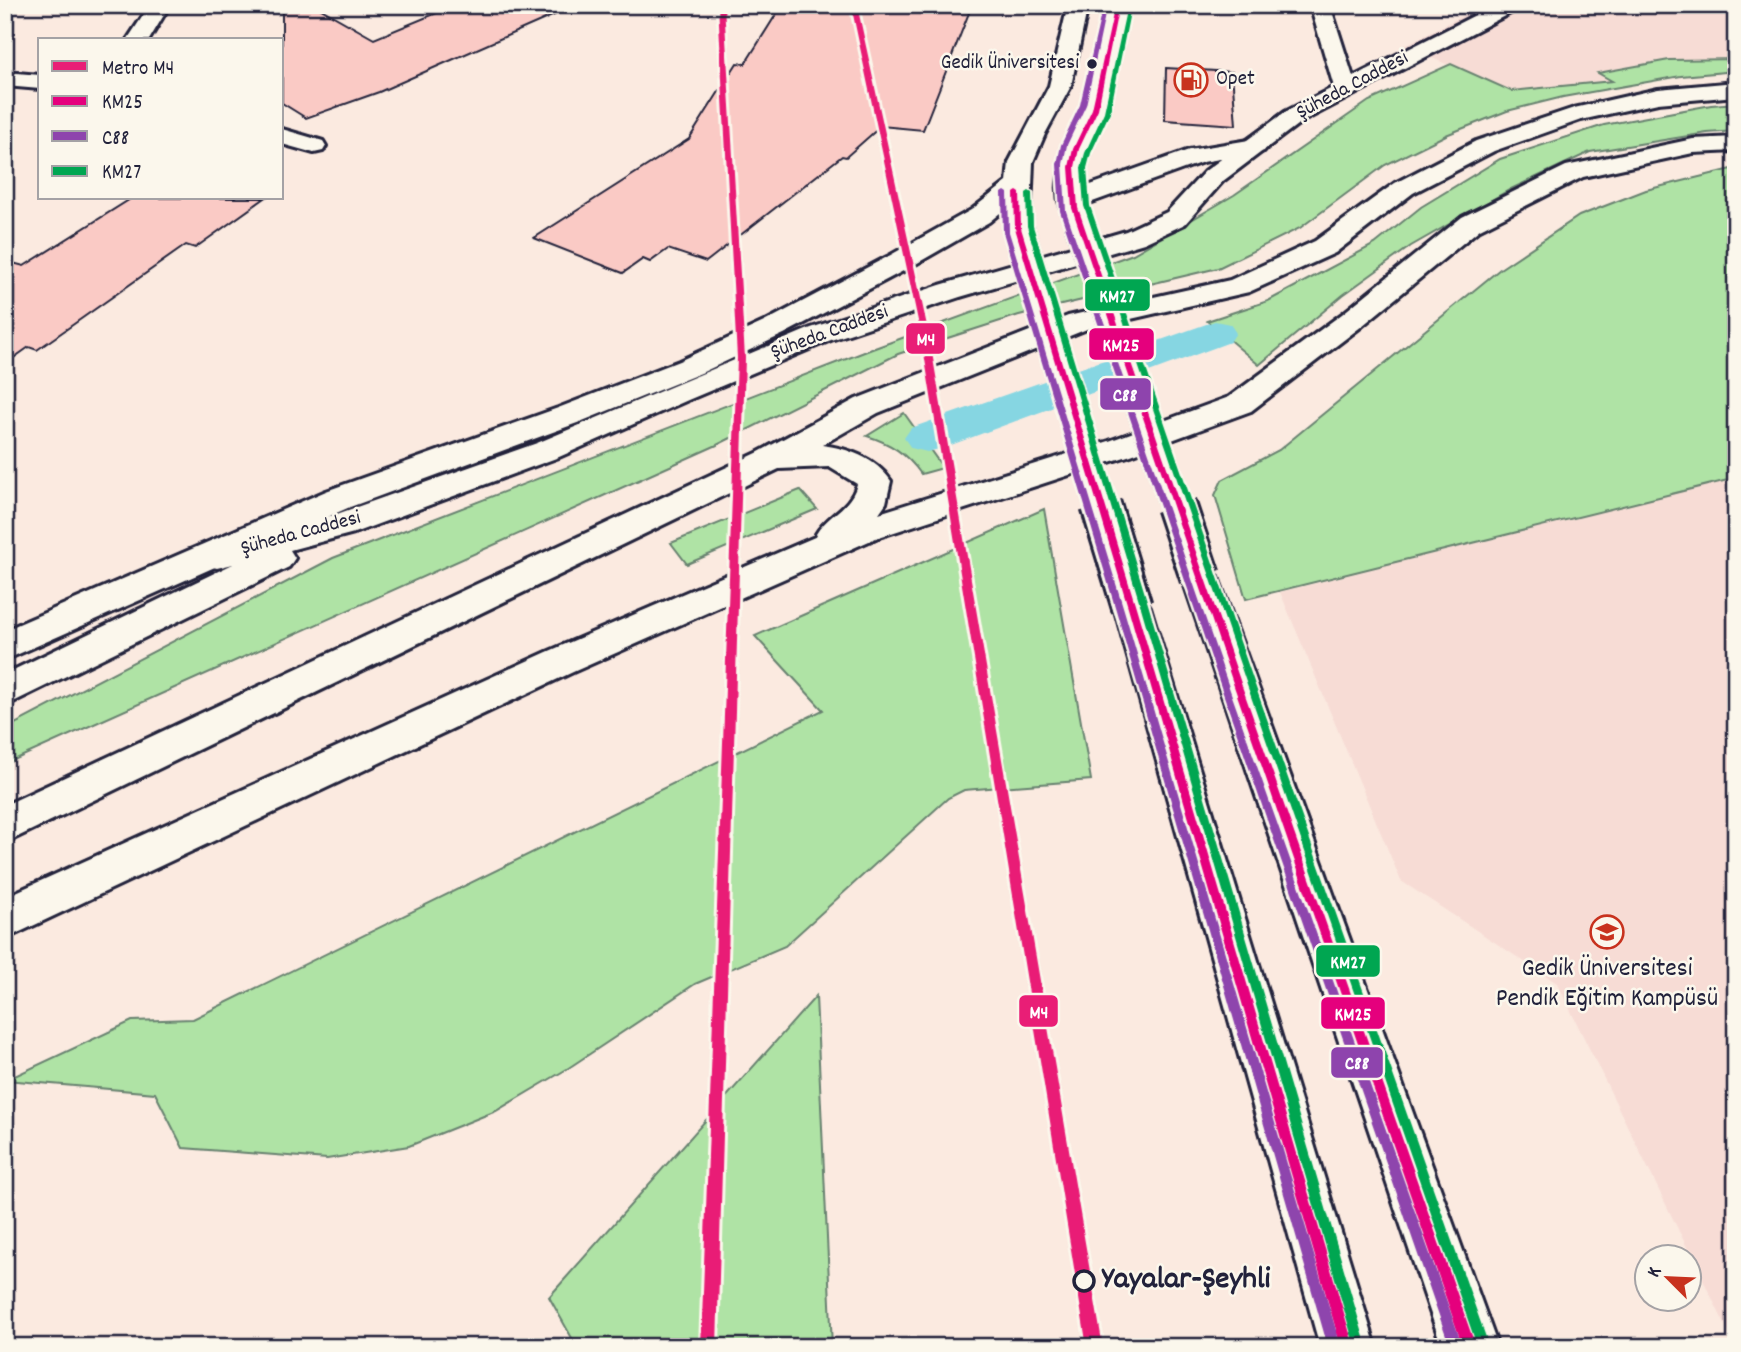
<svg xmlns="http://www.w3.org/2000/svg" width="1741" height="1352" font-family="Dekko,sans-serif">
<style>
.built{fill:#f7dcd5}
.green{fill:#afe3a5;stroke:#688270;stroke-width:2}
.lines{fill:none;stroke-linecap:round;stroke-linejoin:round}
.canal{fill:#86d6e2;fill-rule:evenodd}
.building{fill:#facac5;stroke:#22223b;stroke-width:2}
.minor-casing{stroke:#22223b;stroke-width:6}
.major-casing{stroke:#22223b;stroke-width:6}
.minor{fill:#fbf7ec;fill-rule:evenodd}
.major{fill:#fbf7ec;fill-rule:evenodd}
.major-bridge-far1-casing{stroke:#22223b;stroke-width:34;stroke-linecap:butt}
.major-bridge-casing{stroke:#22223b;stroke-width:44;stroke-linecap:butt}
.major-bridge-far1{stroke:#fbf7ec;stroke-width:30}
.major-bridge{stroke:#fbf7ec;stroke-width:38}
.bus-1-casing{stroke:#fbf7ec;stroke-width:5}
.bus-2-casing{stroke:#fbf7ec;stroke-width:5}
.bus-3-casing{stroke:#fbf7ec;stroke-width:5}
.bus-1{fill:#e5007d;fill-rule:evenodd}
.bus-2{fill:#8e44ad;fill-rule:evenodd}
.bus-3{fill:#00a651;fill-rule:evenodd}
.metro-1-casing{stroke:#fbf7ec;stroke-width:6}
.metro-1{fill:#e91e76;fill-rule:evenodd}
.bus-dot{fill:#22223b;stroke:#fbf7ec;stroke-width:2.5}
.stop-dot{fill:#fbf7ec;stroke:#22223b;stroke-width:3.5}
.labels{text-anchor:middle;dominant-baseline:central;stroke-width:5;stroke-linejoin:round;paint-order:stroke}
.far-bus-label{font-size:21px;fill:#22223b;stroke:#fbf7ec;text-anchor:end}
.far-poi-label{font-size:21px;fill:#22223b;stroke:#fbf7ec;text-anchor:start}
.far-street-label{font-size:21px;fill:#22223b;stroke:#fbf7ec}
.poi-label{font-size:26px;fill:#22223b;stroke:#fbf7ec}
.near-stop-label{font-size:32px;font-weight:bold;fill:#22223b;stroke:#fbf7ec;text-anchor:start}
.line-badge{stroke:#fbf7ec;stroke-width:2.5}
.badge-label{font-size:19px;text-anchor:middle;font-weight:bold;fill:#fff}
</style>
<rect width="100%" height="100%" fill="#fbeae0"/>
<filter id="ink" filterUnits="userSpaceOnUse"><feTurbulence type="fractalNoise" baseFrequency=".0143" numOctaves="2"/><feDisplacementMap in="SourceGraphic" scale="14" xChannelSelector="R" yChannelSelector="G"/><feConvolveMatrix kernelMatrix="1 2 1 2 8 2 1 2 1" color-interpolation-filters="sRGB"/></filter>
<g filter="url(#ink)">
<!-- built -->
<path class="built" d="M1483,5H1736V59L1669,60L1599,73L1613,81L1511,91L1403,46Z
M1736,478V1347L1557,983L1401,881L1280,592Z"/>
<!-- green -->
<path class="green" d="M1736,59V71L1681,76L1563,97L1507,111L1446,135L1385,165L1300,228L1218,268L1019,315L898,354L717,445L5,764V729L333,558L872,349L1133,254L1234,195L1369,101L1451,64L1511,91L1612,81L1598,73L1669,60Z
M1736,103V131L1707,133L1590,152L1511,189L1411,246L1343,295L1259,365L1207,321L1268,301L1375,244L1421,207L1500,159L1604,125L1711,105Z
M1736,168V478L1246,599L1215,495L1222,480L1279,450L1500,269L1579,216L1646,190Z
M904,413L943,468L921,474C907,454 890,443 867,436Z
M800,490L817,509L687,564L671,543Z
M1044,509L1091,780L964,790L948,798L785,946L695,984L567,1069L496,1111L409,1146L327,1159L183,1148L155,1093L6,1080L132,1021L193,1019L823,710L755,636Z
M816,996L832,1347H577L549,1297Z"/>
<g class="lines">
<!-- canal -->
<path class="canal" d="M1215,321L1230,324L1236,333L1230,342L943,448L927,452L911,448L904,438L911,428Z"/>
</g>
<!-- building -->
<path class="building" d="M282,5H314L374,39L456,5H577L379,92L306,118L282,103Z
M782,5H972L923,130L881,126L846,157L842,156L706,262L668,249L650,262L643,259L623,273L534,238L689,139L737,63L745,64Z
M1166,68L1232,72L1236,125L1165,120Z
M132,198H265L195,248L186,245L37,350L29,347L5,364V261L24,266Z"/>
<g class="lines">
<defs>
<path id="minor" d="M150,5H170L149,40H127Z
M1310,5H1330L1353,77L1495,5H1521L1518,9L1301,122L1223,181L1185,224L1144,243L960,297L831,340L688,400L559,457L354,533L290,550L295,558L289,567L5,706V674L233,564L217,568L205,565L199,556L205,547L334,515L537,443L811,328L940,285L1126,231L1167,212L1205,171L1285,112L1334,87Z
M5,72L40,75V89L5,86Z
M1736,82V96L1658,103L1581,120L1494,151L1413,193L1335,253L1249,292L1087,329L878,413L822,445C847,448 876,458 891,481L886,503L879,513L1109,441L1229,397L1342,314L1462,217L1566,166L1693,139L1736,137V151L1693,153L1583,177L1480,229L1362,326L1251,411L1131,455L876,538L573,672L5,939V897L547,652L817,536L816,534C828,514 851,508 857,484L829,467L779,469L5,843V805L757,453L856,399L1068,316L1230,280L1315,241L1395,183L1476,141L1574,108L1658,89Z
M282,129L323,141L326,146L323,151L314,153L282,144Z"/>
<path id="major" d="M1068,5H1088L1071,86L1045,134L1033,162L1031,212L1027,218L1018,220L1009,218L1005,209L989,222L907,269L784,334L701,373L580,422L350,507L5,660V630L326,491L558,408L679,361L764,322L887,257L971,210L1007,182L1009,162L1049,86Z
M1107,5H1127L1107,107L1086,155L1085,187L1189,150L1255,139L1264,141L1267,146L1264,151L1203,162L1087,204L1092,221L1088,227L1079,229L1070,227C1039,182 1075,137 1087,96C1095,66 1102,36 1107,5Z
M1200,564L1213,568L1218,577L1498,1347H1442L1182,577L1187,568Z
M1132,594L1145,598L1150,607L1376,1347H1320L1114,607L1119,598Z"/>
</defs>
<!-- minor casing -->
<use href="#minor" class="minor-casing"/>
<!-- major casing -->
<use href="#major" class="major-casing"/>
<!-- minor -->
<use href="#minor" class="minor"/>
<!-- major -->
<use href="#major" class="major"/>
<defs>
<path id="major-bridge-far1" d="M1079,221L1176,507
M1018,228L1102,507"/>
<path id="major-bridge" d="M1101,505L1132,607
M1176,505L1200,577"/>
</defs>
<!-- major-bridge-far1 casing -->
<use href="#major-bridge-far1" class="major-bridge-far1-casing"/>
<!-- major-bridge casing -->
<use href="#major-bridge" class="major-bridge-casing"/>
<!-- major-bridge-far1 -->
<use href="#major-bridge-far1" class="major-bridge-far1"/>
<!-- major-bridge -->
<use href="#major-bridge" class="major-bridge"/>
<defs>
<path id="bus-1" d="M1115,5H1119L1098,109L1079,149L1075,167L1078,208L1243,689L1476,1347H1463L1235,689L1072,208L1069,167L1073,149L1092,109Z
M1017,191L1020,193L1021,228L1136,607L1354,1347H1341L1128,607L1015,228L1014,193Z"/>
<path id="bus-2" d="M1103,5H1107L1086,105L1067,145L1063,164L1066,211L1231,693L1463,1347H1450L1223,693L1060,211L1057,164L1061,145L1080,105Z
M1005,191L1008,193L1009,232L1124,610L1341,1347H1328L1116,610L1003,232L1002,193Z"/>
<path id="bus-3" d="M1127,6L1131,7L1110,112L1091,153L1087,168L1090,206L1255,685L1488,1343L1487,1347H1477L1476,1343L1247,685L1084,206L1081,168L1085,153L1104,112Z
M1029,191L1032,193L1033,226L1148,604L1366,1344L1365,1347H1355L1354,1344L1140,604L1027,226L1026,193Z"/>
</defs>
<!-- bus-1 casing -->
<use href="#bus-1" class="bus-1-casing"/>
<!-- bus-2 casing -->
<use href="#bus-2" class="bus-2-casing"/>
<!-- bus-3 casing -->
<use href="#bus-3" class="bus-3-casing"/>
<!-- bus-1 -->
<use href="#bus-1" class="bus-1"/>
<!-- bus-2 -->
<use href="#bus-2" class="bus-2"/>
<!-- bus-3 -->
<use href="#bus-3" class="bus-3"/>
<defs>
<path id="metro-1" d="M718,5H724L745,358L717,1347H701L737,358Z
M851,5H857L929,335L1103,1347H1087L921,335Z"/>
</defs>
<!-- metro-1 casing -->
<use href="#metro-1" class="metro-1-casing"/>
<!-- metro-1 -->
<use href="#metro-1" class="metro-1"/>
</g>
</g>
<!-- icons -->
<defs>
<symbol id="fuel-ring" viewBox="-11 -11 22 22"><circle r="9.5" fill="#fbf7ec" stroke="#c8321e" stroke-width="1.5"/><path d="M-5.5-6h7V0h2V4h1.3V-2.5L3-4.5l.8-.8L6-3V5H2.5V1h-1V6h-7ZM-4.2-4.7v3.2H.2V-4.7Z" fill="#c8321e"/></symbol>
<symbol id="university-ring" viewBox="-11 -11 22 22"><circle r="9.5" fill="#fbf7ec" stroke="#c8321e" stroke-width="1.5"/><path d="M0-5L7-2L0 1L-7-2ZM-4 1L0 2.5L4 1V4Q0 6-4 4Z" fill="#c8321e"/></symbol>
</defs>
<g fill-rule="evenodd">
<use href="#fuel-ring" x="1172" y="61" width="38" height="38"/>
<use href="#university-ring" x="1588" y="913" width="38" height="38"/>
</g>
<!-- markers -->
<circle class="bus-dot" cx="1092" cy="64" r="6"/>
<circle class="stop-dot" cx="1084" cy="1281" r="10"/>
<g class="labels">
<!-- far-bus labels -->
<g class="far-bus-label">
<text x="1079" y="64">Gedik Üniversitesi</text>
</g>
<!-- far-poi labels -->
<g class="far-poi-label">
<text x="1216" y="80">Opet</text>
</g>
<!-- far-street labels -->
<g class="far-street-label">
<text transform="translate(1353 86) rotate(-28)">Şüheda Caddesi</text>
<text transform="translate(830 333) rotate(-20)">Şüheda Caddesi</text>
<text transform="translate(301 534) rotate(-15)">Şüheda Caddesi</text>
</g>
<!-- poi labels -->
<g class="poi-label">
<text x="1607" y="969">Gedik Üniversitesi<tspan x="1607" dy="30">Pendik Eğitim Kampüsü</tspan></text>
</g>
<!-- near-stop labels -->
<g class="near-stop-label">
<text x="1102" y="1281">Yayalar-Şeyhli</text>
</g>
</g>
<g class="line-badge">
<rect x="1084" y="278" width="67" height="34" rx="7" fill="#00a651"/>
<rect x="905" y="322" width="41" height="33" rx="7" fill="#e91e76"/>
<rect x="1088" y="327" width="67" height="34" rx="7" fill="#e5007d"/>
<rect x="1099" y="377" width="53" height="34" rx="7" fill="#8e44ad"/>
<rect x="1315" y="944" width="66" height="34" rx="7" fill="#00a651"/>
<rect x="1018" y="994" width="41" height="34" rx="7" fill="#e91e76"/>
<rect x="1320" y="996" width="66" height="34" rx="7" fill="#e5007d"/>
<rect x="1330" y="1046" width="54" height="33" rx="7" fill="#8e44ad"/>
</g>
<g class="badge-label">
<text x="1117" y="302">KM27</text>
<text x="926" y="345">M4</text>
<text x="1121" y="351">KM25</text>
<text x="1125" y="401">C88</text>
<text x="1348" y="968">KM27</text>
<text x="1039" y="1018">M4</text>
<text x="1353" y="1020">KM25</text>
<text x="1357" y="1069">C88</text>
</g>
<!-- margin -->
<rect width="1741" height="1352" fill="none" stroke="#fbf7ec" stroke-width="28"/>
<rect x="14" y="14" width="1713" height="1324" fill="none" stroke="#22223b" stroke-width="2.5" filter="url(#ink)"/>
<!-- legend -->
<rect x="38" y="38" width="245" height="161" fill="#fbf7ec" stroke="#a4a2a5" stroke-width="2"/>
<rect x="52" y="61" width="35" height="10" fill="#e91e76" stroke="#a4a2a5" stroke-width="2"/>
<text x="102" y="74" font-size="21" fill="#22223b">Metro M4</text>
<rect x="52" y="96" width="35" height="10" fill="#e5007d" stroke="#a4a2a5" stroke-width="2"/>
<text x="102" y="108" font-size="21" fill="#22223b">KM25</text>
<rect x="52" y="131" width="35" height="10" fill="#8e44ad" stroke="#a4a2a5" stroke-width="2"/>
<text x="102" y="144" font-size="21" fill="#22223b">C88</text>
<rect x="52" y="166" width="35" height="10" fill="#00a651" stroke="#a4a2a5" stroke-width="2"/>
<text x="102" y="178" font-size="21" fill="#22223b">KM27</text>
<!-- north arrow -->
<g transform="translate(1668 1278) rotate(294)"><circle r="33" fill="#fbf7ec" stroke="#a4a2a5" stroke-width="2"/>
<path d="M0-5L12 26L0 18L-12 26Z" fill="#c8321e"/>
<text y="-10" font-size="19" font-weight="bold" text-anchor="middle" fill="#22223b">K</text>
</g>
</svg>
